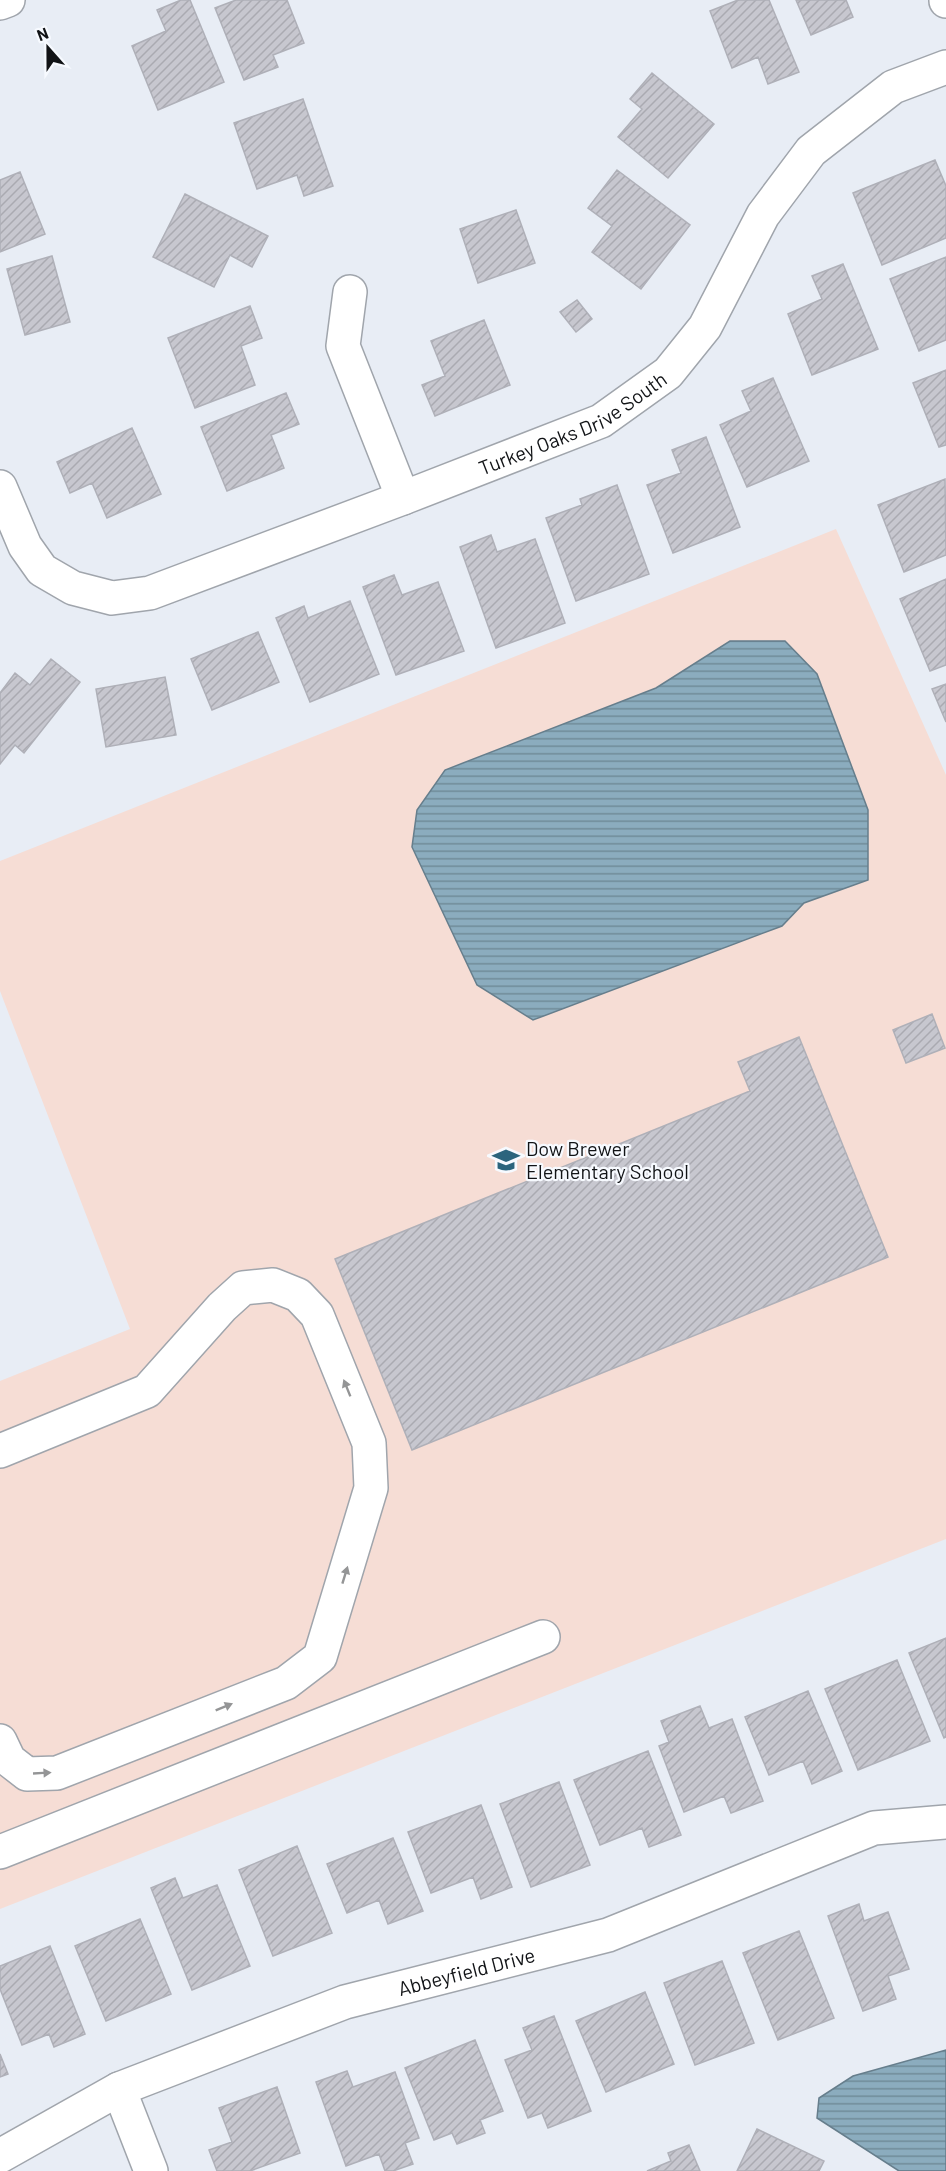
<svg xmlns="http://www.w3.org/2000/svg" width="946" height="2171" font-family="Barlow,sans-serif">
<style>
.education{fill:#f6ddd5}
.water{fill:url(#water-rules);stroke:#667e8c;stroke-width:1.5}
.building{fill:url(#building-hatch);stroke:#afb0b8;stroke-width:1.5}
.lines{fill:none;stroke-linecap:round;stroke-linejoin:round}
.minor-casing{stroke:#a0a5ac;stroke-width:36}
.minor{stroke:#fff;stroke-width:33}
.oneway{fill:#949596}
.labels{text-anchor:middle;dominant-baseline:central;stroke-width:4.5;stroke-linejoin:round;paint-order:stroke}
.street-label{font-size:20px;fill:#111316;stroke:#f7faff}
.poi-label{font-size:20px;fill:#111316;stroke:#f7faff;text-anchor:start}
</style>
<defs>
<pattern id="water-rules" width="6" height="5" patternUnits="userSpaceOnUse" patternTransform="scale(1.5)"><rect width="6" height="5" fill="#8bacbe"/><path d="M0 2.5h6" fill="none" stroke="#708b99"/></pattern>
<pattern id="building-hatch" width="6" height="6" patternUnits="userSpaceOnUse" patternTransform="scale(1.5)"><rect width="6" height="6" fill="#c7c7cf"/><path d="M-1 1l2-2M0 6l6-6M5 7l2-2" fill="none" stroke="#aaaab1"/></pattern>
</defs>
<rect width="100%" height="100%" fill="#e8edf5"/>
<!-- education -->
<path class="education" d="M836,529L946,775V1539L0,1909V1381L130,1329L0,991V861Z"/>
<!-- water -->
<path class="water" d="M730,641H785L817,674L868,810V880L804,903L782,926L533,1020L477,985L412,847L417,810L445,770L656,688Z
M946,2050V2171H899L817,2118L819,2098L853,2076Z"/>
<!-- building -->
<path class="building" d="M181,0H190L224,82L158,110L132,46L166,31L157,10Z
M236,0H287L304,43L273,55L278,67L244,80L215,8Z
M738,0H769L799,72L768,84L758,57L732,68L710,11Z
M796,0H846L853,17L811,35Z
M652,73L714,124L668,178L618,137L642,109L630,99Z
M303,99L333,186L304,196L297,175L257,189L234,123Z
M935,160L946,186V238L882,265L853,193Z
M617,170L690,225L641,289L592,252L612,226L588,208Z
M20,172L45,234L0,252V180Z
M185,194L268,236L252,267L230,255L214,287L153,257Z
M516,210L535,263L478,283L460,229Z
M52,256L70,322L25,335L7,269Z
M946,257V340L919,351L890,279Z
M843,264L878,349L812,375L788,314L822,299L812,276Z
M577,300L592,319L576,332L560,312Z
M250,306L262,338L241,346L255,385L195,408L168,338Z
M484,320L510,385L435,416L422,385L445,376L431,341Z
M946,370V445L939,447L913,383Z
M773,378L809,461L747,487L720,425L751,411L742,391Z
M286,393L299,424L271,435L284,468L227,491L201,427Z
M132,428L161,494L107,518L92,483L70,493L57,462Z
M706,437L740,527L673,553L647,485L681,473L672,450Z
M945,479L946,555L904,572L878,505Z
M617,485L649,574L576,601L546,518L582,505L580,499Z
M491,535L497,552L535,539L565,623L496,648L460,547Z
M394,575L402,595L438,582L464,651L396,675L363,587Z
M946,579V665L930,671L900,599Z
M350,601L379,674L310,702L276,618L304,606L308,618Z
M258,632L279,682L212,710L191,659Z
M51,659L80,682L24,753L15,745L0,764V693L15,673L30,685Z
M165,677L176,735L106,747L96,689Z
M946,684V722L932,689Z
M932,1014L945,1048L906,1063L893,1030Z
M799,1037L888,1257L412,1450L335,1259L750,1091L738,1062Z
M946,1638V1737L944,1738L909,1653Z
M897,1660L930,1741L858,1770L825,1689Z
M808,1691L842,1771L812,1784L803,1761L769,1775L745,1717Z
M700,1706L709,1728L732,1719L763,1801L731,1813L724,1796L684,1812L659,1746L669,1742L661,1721Z
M648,1751L681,1835L649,1847L642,1828L600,1845L574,1780Z
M559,1782L590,1865L531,1887L500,1804Z
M481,1805L512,1887L481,1899L473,1877L431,1893L408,1832Z
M393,1838L423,1911L388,1924L379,1900L347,1913L327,1864Z
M297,1846L332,1933L273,1956L239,1870Z
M175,1878L183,1898L217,1885L250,1966L192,1990L151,1888Z
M859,1904L864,1921L888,1912L909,1969L888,1976L896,1999L863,2011L828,1916Z
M140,1919L171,1994L106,2021L75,1946Z
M799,1931L834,2018L778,2040L743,1953Z
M50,1946L85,2034L54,2047L49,2034L22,2045L0,1989V1966Z
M722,1961L754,2043L695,2065L664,1983Z
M645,1992L674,2064L606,2092L576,2021Z
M554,2016L591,2111L548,2128L542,2113L528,2118L505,2060L532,2050L523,2028Z
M475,2040L503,2111L480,2120L485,2133L457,2144L452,2133L434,2140L405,2068Z
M0,2054L8,2074L0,2077Z
M347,2071L353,2087L395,2072L419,2138L405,2143L413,2164L393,2171H385L379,2154L346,2166L316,2082Z
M277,2087L300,2153L250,2171H217L209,2150L232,2142L219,2108Z
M757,2129L824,2161L819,2171H737Z
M689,2145L700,2171H647L671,2161L668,2153Z"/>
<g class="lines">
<defs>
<g id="minor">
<path d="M946,0V1"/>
<path d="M0,3L8,0"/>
<path d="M350,292L343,346L403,498"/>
<path id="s1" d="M0,487L25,546L42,570L73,588L112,598L150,593L403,498L601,421L668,373L705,327L763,215L811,151L893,87L946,67"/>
<path d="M0,1451L147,1391L222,1307L243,1288L273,1285L298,1295L317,1315L369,1443L371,1488L320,1657L286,1683L57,1773L27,1774L9,1760L0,1741"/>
<path d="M0,1852L543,1637"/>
<path d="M119,2089L151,2171"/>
<path id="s2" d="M0,2156L119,2089L345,2002L608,1935L874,1828L946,1822"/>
</g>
</defs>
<!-- minor casing -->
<use href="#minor" class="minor-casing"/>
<!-- minor -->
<use href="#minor" class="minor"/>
</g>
<!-- one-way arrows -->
<defs><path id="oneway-solid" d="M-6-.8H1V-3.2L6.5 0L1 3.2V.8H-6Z" transform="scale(1.5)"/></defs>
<g class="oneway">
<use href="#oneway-solid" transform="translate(347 1388) rotate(-112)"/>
<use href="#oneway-solid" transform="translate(345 1575) rotate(-73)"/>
<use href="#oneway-solid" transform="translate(224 1707) rotate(-22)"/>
<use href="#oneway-solid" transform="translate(42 1773) rotate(-3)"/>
</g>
<!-- icons -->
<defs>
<symbol id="school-bare" viewBox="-9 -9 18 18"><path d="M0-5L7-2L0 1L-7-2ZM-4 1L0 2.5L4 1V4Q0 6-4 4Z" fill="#2b647d" stroke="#f7faff" stroke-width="2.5" paint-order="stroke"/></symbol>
</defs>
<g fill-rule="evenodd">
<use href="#school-bare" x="487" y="1141" width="38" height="38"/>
</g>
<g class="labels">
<!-- street labels -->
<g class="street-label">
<text stroke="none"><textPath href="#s1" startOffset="664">Turkey Oaks Drive South</textPath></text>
<text stroke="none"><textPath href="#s2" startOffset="504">Abbeyfield Drive</textPath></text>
</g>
<!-- poi labels -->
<g class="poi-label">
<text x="526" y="1148">Dow Brewer<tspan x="526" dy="23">Elementary School</tspan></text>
</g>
</g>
<!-- north arrow -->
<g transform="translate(48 48) rotate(339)" stroke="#f7faff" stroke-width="4.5" paint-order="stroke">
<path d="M0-4.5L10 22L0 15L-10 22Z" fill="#111316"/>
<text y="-9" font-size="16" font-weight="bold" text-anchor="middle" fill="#111316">N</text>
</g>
</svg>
